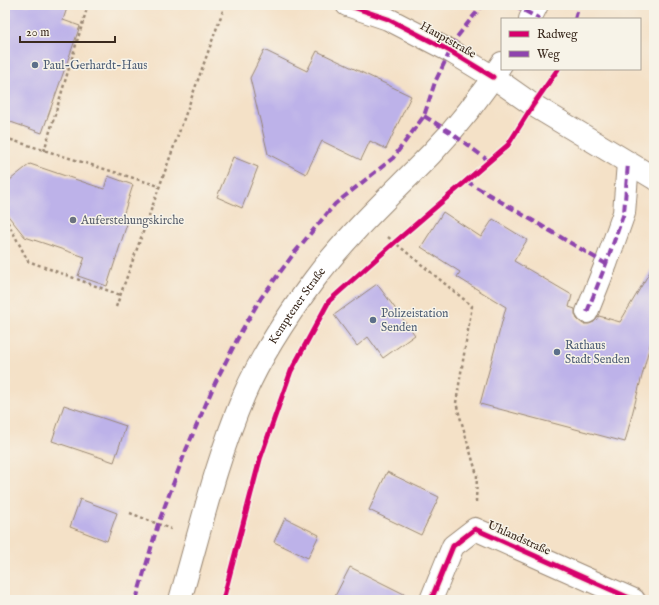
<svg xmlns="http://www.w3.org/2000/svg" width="659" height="605" font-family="'IM FELL English',serif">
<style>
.building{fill:#bdb2e9}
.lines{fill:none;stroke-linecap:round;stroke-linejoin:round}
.minor-casing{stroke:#988672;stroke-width:24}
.major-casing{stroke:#988672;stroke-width:24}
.path{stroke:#988672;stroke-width:2.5;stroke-dasharray:3 3;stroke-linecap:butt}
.minor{stroke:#fff;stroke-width:22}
.major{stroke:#fff;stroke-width:22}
.quiet{stroke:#8e44ad;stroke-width:4;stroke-dasharray:8 4;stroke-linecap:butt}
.cycleway-casing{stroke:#f7f3e8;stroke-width:8}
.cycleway{stroke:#d6006c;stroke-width:5}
.service-dot{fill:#5c6f8a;stroke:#f7f3e8;stroke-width:1.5}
.worship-dot{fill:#6b7280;stroke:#f7f3e8;stroke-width:1.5}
.labels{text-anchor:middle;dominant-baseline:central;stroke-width:3;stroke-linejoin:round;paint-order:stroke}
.street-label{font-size:12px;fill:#3b2a1e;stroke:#f7f3e8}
.service-label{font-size:12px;fill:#4e5e75;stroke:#f7f3e8;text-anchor:start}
.worship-label{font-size:12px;fill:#5b616d;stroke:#f7f3e8;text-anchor:start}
</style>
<rect width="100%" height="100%" fill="#f7f3e8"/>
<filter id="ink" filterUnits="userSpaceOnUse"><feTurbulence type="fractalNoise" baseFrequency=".025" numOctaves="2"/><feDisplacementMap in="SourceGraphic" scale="8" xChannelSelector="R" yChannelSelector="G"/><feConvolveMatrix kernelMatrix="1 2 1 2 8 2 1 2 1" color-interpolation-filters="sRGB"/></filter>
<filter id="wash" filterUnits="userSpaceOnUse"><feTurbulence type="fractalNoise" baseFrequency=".012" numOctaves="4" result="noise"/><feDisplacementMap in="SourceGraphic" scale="16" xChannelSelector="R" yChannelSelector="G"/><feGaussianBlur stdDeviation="0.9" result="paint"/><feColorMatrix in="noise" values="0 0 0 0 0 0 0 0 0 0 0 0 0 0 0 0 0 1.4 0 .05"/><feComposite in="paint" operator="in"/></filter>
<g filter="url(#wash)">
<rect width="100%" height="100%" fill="#f4e1c7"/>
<g id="blocks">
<!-- building -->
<path class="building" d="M5,5H68L63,20L80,26L42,133L5,120Z
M264,50L307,71L317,51L411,96L386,149L370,141L361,160L322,141L306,174L268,154L250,78Z
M233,157L258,167L242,208L217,197Z
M30,164L104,189L108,176L133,185L121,222L127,224L107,286L78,276L85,257L25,237L5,212V184Z
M443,212L481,237L493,219L527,240L514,261L572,295L569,307L575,309V314L577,319L583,324H589L594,322L599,316L620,322L654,265V329L625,442L480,404L506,307L457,277L460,272L421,247Z
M377,284L415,335L383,358L368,337L357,346L334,315Z
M64,405L126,426L114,462L52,441Z
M387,472L439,497L421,535L369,510Z
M80,499L117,513L107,541L70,527Z
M285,518L319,535L308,558L274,542Z
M350,567L416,600H333Z"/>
</g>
</g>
<g filter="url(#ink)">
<use href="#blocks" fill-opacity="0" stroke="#988672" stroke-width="1"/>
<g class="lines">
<defs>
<path id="minor" d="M347,5L388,19L450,51L493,77
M587,312L606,264L624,213L628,163
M431,600L453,546L475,529L634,600"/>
<g id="major">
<path d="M530,19L537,5"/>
<path d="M493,77L533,105L654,178"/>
<path id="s1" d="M180,600C200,531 216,461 244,395C261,356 288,315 314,280C348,234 391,195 431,154C458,126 482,95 502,63"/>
</g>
</defs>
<!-- minor casing -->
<use href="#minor" class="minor-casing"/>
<!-- major casing -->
<use href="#major" class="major-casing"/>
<!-- path -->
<path class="path" d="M5,138L159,186
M44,151L88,5
M5,217L28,261L120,295
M388,237L472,306L456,403L477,475L476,502
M116,307L225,5
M130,513L171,529"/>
<!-- minor -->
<use href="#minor" class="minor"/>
<!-- major -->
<use href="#major" class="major"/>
<!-- quiet -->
<path class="quiet" d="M514,5L540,19
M575,19L579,5
M424,116L450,132L489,161
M466,181L606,264
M587,312L606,264L624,213L628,163
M136,600L158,524L186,450L215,383L242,330L261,298L295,252L335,204L393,158L424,116L435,82L457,37L471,19L483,5"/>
<defs>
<path id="cycleway" d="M347,5L388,19L450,51L493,77
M223,600L260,459L291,371L329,301L394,243L508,145L533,105L558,69
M431,600L453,546L475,529L634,600"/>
</defs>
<!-- cycleway casing -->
<use href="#cycleway" class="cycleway-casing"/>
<!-- cycleway -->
<use href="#cycleway" class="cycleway"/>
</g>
</g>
<!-- markers -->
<g class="service-dot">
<circle cx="35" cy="65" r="4"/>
<circle cx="373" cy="320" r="4"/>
<circle cx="557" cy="352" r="4"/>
</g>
<circle class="worship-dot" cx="73" cy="220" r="4"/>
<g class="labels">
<!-- street labels -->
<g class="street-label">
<text transform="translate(448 40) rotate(29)">Hauptstraße</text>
<text stroke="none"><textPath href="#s1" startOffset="319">Kemptener Straße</textPath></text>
<text transform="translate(519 538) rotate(24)">Uhlandstraße</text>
</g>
<!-- service labels -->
<g class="service-label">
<text x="43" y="65">Paul-Gerhardt-Haus</text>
<text x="381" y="313">Polizeistation<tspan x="381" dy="14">Senden</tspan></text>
<text x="565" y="345">Rathaus<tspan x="565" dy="14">Stadt Senden</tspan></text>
</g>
<!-- worship labels -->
<g class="worship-label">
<text x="81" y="220">Auferstehungskirche</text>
</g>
</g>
<!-- margin -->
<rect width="659" height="605" fill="none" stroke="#f7f3e8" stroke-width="20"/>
<!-- legend -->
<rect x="501" y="18" width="140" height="52" fill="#f7f3e8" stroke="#aca397"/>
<rect x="509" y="31" width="20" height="6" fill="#d6006c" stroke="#aca397"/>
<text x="537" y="38" font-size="12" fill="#3b2a1e">Radweg</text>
<rect x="509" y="51" width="20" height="6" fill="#8e44ad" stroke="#aca397"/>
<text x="537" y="58" font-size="12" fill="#3b2a1e">Weg</text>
<!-- scale -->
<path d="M20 36v6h95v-6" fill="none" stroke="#3b2a1e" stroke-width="2"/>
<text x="26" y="36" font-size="12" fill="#3b2a1e" stroke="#f7f3e8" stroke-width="3" paint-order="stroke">20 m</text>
</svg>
